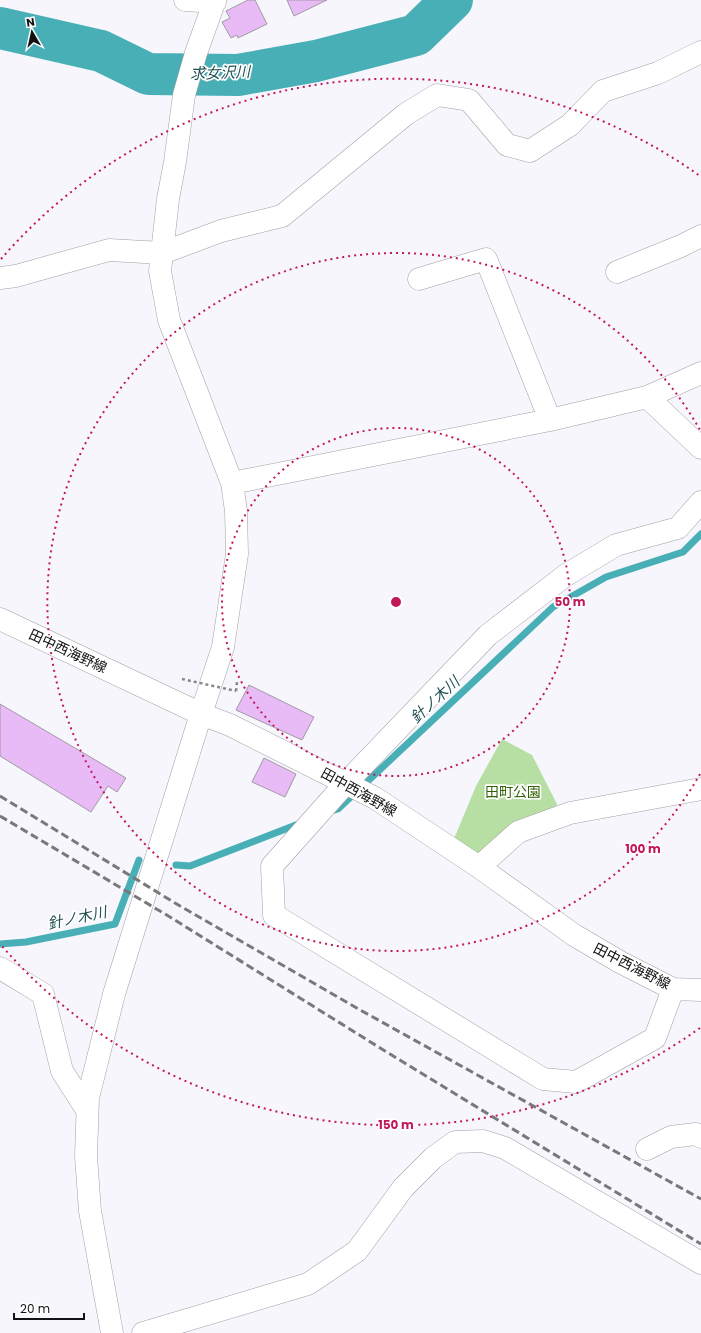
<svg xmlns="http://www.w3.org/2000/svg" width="701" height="1333" viewBox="0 0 701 1333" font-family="Poppins,'Noto Sans JP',sans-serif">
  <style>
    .green { fill: #b8dfa3 }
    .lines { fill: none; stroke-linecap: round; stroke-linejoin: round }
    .stream { stroke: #49afb7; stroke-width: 7 }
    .river { stroke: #49afb7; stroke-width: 42 }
    .building { fill: #e8bbf6; stroke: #9f9ba0 }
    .minor-casing { stroke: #a1a0a5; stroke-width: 23 }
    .path { stroke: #88878b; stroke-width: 2.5; stroke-dasharray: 3 3; stroke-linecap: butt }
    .minor { stroke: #fff; stroke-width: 22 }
    .rail { stroke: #79787c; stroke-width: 3; stroke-dasharray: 8 4; stroke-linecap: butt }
    .path-bridge { stroke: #88878b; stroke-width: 2.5; stroke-dasharray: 3 3; stroke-linecap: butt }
    .ring { fill: none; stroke: #c2185b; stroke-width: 2; stroke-dasharray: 2 4 }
    .labels { text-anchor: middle; stroke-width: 3.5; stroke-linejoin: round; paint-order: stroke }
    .street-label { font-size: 14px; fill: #121113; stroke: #fff }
    .park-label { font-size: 14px; fill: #326006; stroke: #fff }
    .water-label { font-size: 15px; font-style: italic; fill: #235053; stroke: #fff }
    .centre { fill: #c2185b; stroke: #fff; stroke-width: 2 }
    .ring-label { font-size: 12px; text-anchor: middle; font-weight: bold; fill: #c2185b; stroke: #fff; stroke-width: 3.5; stroke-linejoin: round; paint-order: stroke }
  </style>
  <rect width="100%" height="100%" fill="#f7f6fc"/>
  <!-- green -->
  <path class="green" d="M502,739l30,16 25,49 -7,14 -69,42 -28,-19 23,-55z"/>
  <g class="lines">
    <!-- stream -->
    <path class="stream" d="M331,811l7,-2 215,-202 53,-30 77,-25 18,-18
      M176,865l14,1 111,-43
      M0,944l26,-2 89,-18 24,-64"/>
    <!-- river -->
    <path class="river" d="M0,28l101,23 47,23 90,1 78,-14 100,-26 36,-35"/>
  </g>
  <!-- building -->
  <path class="building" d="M248,0h7l12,24 -29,14 -1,-3 -6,3 -9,-16 8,-4 -4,-7z
    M287,0h40l-33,16z
    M249,685l65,32 -12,23 -66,-30z
    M0,704l126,74 -9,14 -9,-6 -17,26 -91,-56z
    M264,758l32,16 -11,23 -33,-15z"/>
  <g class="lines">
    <!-- minor casing -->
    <g class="minor-casing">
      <path id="minor" d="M185,0l30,2
        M617,272l64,-26 20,-10
        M0,278l16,-2 93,-26 53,3 59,-22 61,-15 124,-102 31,-19 32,5 38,45 23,6 40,-26 33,-34 55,-18 43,-21
        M419,279l67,-20 64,161
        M647,397l54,51
        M232,483l318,-63 97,-23 54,-24
        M0,619l201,95 29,11 145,73 104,69 95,68 46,27 53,27 28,1
        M479,867l39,-35 52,-19 131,-24
        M0,968l43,26 19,77 25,39
        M673,989l-18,49 -79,44 -33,-3 -269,-164 -2,-49 73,-82 143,-149 78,-60 50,-30 62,-17 23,-26
        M647,1149l24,-12 25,-3 5,3
        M112,1333l-22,-122 -4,-55 2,-58 26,-104 87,-280 22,-67 14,-93 -1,-43 -4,-28 -63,-163 -9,-49 8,-72 7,-37 9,-67 12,-42 19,-53
        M143,1333l165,-49 49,-33 46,-63 30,-30 22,-16 28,-1 22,7 196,115"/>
    </g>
    <!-- path -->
    <path class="path" d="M236,691l1,-9"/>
    <!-- minor -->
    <use href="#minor" class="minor"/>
    <!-- rail -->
    <path class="rail" d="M0,796l175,107 187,108 339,188
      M0,816l170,101 215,134 316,193"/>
    <!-- path-bridge -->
    <path class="path-bridge" d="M182,679l54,12"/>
  </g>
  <!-- distance rings -->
  <g class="ring">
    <circle cx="396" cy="602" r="174"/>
    <path d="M700 774A349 349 0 1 1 700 430"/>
    <path d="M700 1028A523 523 0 0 1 1 945M1 259A523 523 0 0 1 700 176"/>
  </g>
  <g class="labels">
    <!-- street labels -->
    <g class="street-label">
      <text transform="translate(68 651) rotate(25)" y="5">田中西海野線</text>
      <text transform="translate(359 792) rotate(29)" y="5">田中西海野線</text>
      <text transform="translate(632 966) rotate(27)" y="5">田中西海野線</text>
    </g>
    <!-- park labels -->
    <g class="park-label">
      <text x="513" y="797">田町公園</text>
    </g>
    <!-- water labels -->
    <g class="water-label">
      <text transform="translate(220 73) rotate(-2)" y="5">求女沢川</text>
      <text transform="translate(435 700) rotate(-43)" y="5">針ノ木川</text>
      <text transform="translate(77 918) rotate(-12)" y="5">針ノ木川</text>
    </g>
  </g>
  <circle cx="396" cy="602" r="6" class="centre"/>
  <g class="ring-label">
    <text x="570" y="606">50 m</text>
    <text x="643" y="853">100 m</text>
    <text x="396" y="1129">150 m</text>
  </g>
  <!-- north arrow -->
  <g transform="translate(32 32) rotate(351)" stroke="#ffffff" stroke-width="3" paint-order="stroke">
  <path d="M0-3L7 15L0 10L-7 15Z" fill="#121113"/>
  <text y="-6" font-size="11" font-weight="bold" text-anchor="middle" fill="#121113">N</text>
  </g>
  <!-- scale -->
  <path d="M14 1313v6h70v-6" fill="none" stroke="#121113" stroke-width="2"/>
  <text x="20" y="1313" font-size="12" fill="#121113" stroke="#ffffff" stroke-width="3" paint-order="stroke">20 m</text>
</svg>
